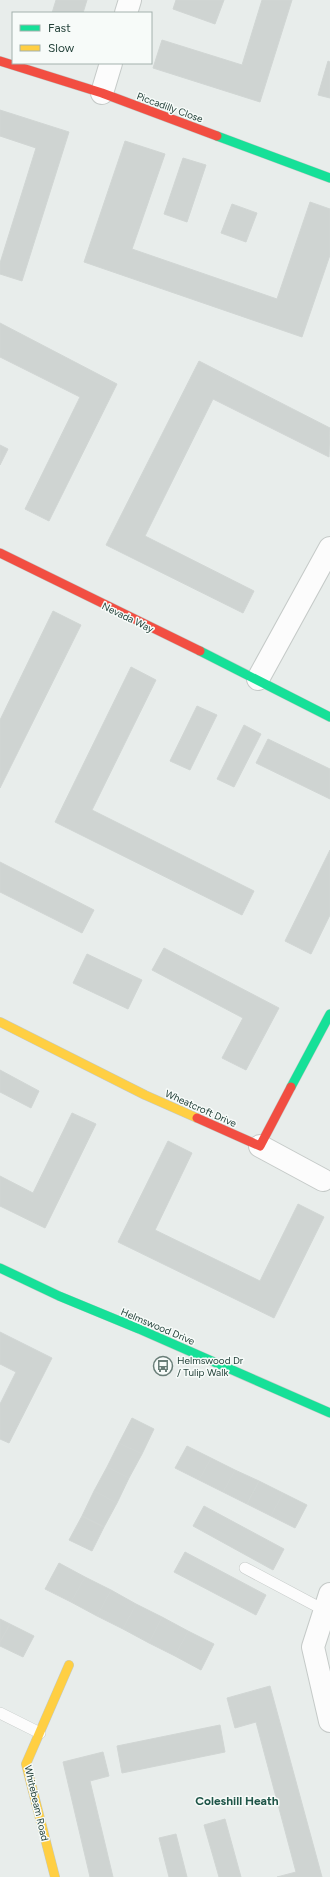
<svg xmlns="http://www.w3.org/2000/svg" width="330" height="1877" viewBox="0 0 330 1877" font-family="Figtree,sans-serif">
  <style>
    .building { fill: #cfd4d2; stroke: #d1d6d4 }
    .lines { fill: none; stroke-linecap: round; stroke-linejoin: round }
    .lane-casing { stroke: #c5cac8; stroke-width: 12 }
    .street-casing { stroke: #c5cac8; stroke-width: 24 }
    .fast-casing { stroke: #c3cbc8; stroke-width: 10 }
    .slow-casing { stroke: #c3cbc8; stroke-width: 10 }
    .jam-casing { stroke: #c3cbc8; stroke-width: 10 }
    .lane { stroke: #fcfcfc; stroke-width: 11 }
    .street { stroke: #fcfcfc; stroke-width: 22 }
    .fast { stroke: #16e098; stroke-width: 9 }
    .slow { stroke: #ffcf43; stroke-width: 9 }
    .jam { stroke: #f24e42; stroke-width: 9 }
    .labels { text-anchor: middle; stroke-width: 3; stroke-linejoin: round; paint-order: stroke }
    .street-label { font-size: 10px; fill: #24423a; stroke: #f7fbf9 }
    .poi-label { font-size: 10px; fill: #24423a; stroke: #f7fbf9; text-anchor: start }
    .quarter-label { font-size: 12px; font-weight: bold; fill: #1f5548; stroke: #f7fbf9 }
  </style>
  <rect width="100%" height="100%" fill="#e8edeb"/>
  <!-- building -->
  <path class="building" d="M56,0h31l-4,13h-31z
    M176,0h48l-9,24 -42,-15z
    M262,0h30l-32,102 -107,-34 9,-28 80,25z
    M328,61l2,1v36l-12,-3z
    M0,110l69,22 -47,149 -22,-7v-11l36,-115 -36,-12z
    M125,141l40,13 -33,95 145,50 33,-97 20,7v46l-28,82 -218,-75z
    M183,158l23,7 -19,57 -23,-8z
    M232,204l25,9 -11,29 -25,-9z
    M0,323l117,61 -68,137 -24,-12 55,-112 -80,-40z
    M199,361l131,67 -1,29 -116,-58 -68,137 109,55 -11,22 -137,-68z
    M0,445l8,4 -8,16z
    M53,611l28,14 -81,163v-68z
    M131,667l25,13 -64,130 162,81 -12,24 -187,-93z
    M197,706l20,9 -27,55 -20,-9z
    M244,725l17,9 -27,53 -17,-8z
    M268,739l62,30v30l-74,-36z
    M330,850v65l-19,39 -26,-13z
    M0,862l94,48 -12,23 -82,-41z
    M164,948l115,60 -33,62 -24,-12 21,-40 -91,-48z
    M87,954l55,26 -14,29 -55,-26z
    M0,1070l39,21 -8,17 -31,-16z
    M72,1113l24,11 -51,104 -45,-22v-30l33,17z
    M168,1141l24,12 -37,77 105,51 38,-77 26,13 -50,101 -156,-76z
    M0,1332l52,26 -43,85 -9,-4v-35l16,-32 -16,-8z
    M132,1418l22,11 -12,25 -23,-11z
    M119,1443l23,11 -13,24 -22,-11z
    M187,1446l24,12 -12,22 -24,-12z
    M211,1458l24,12 -12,22 -24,-12z
    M107,1467l22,11 -12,25 -23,-12z
    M235,1470l24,11 -12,23 -24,-12z
    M259,1481l24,12 -12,23 -24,-12z
    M94,1491l23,12 -13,24 -22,-11z
    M283,1493l24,12 -12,23 -24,-12z
    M204,1506l80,43 -11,21 -80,-44z
    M82,1516l22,11 -12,24 -23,-11z
    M185,1552l81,43 -10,20 -82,-43z
    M59,1563l26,14 -14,25 -26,-13z
    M85,1577l26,13 -14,26 -26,-14z
    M111,1590l25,14 -13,25 -26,-13z
    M136,1604l26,13 -13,26 -26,-14z
    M162,1617l26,14 -13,25 -26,-13z
    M0,1619l10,5 -10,18z
    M10,1624l24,12 -11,21 -23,-11v-4z
    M188,1631l26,13 -13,26 -26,-14z
    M270,1686l52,191h-45l19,-5 -40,-150 -21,6 -8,-30z
    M220,1725l5,27 -103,21 -5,-27z
    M103,1752l6,24 -19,5 23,96h-23l-27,-115z
    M225,1819l16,58h-22l-15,-52z
    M176,1834l11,43h-18l-10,-39z"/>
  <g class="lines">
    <!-- lane casing -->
    <g class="lane-casing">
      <path id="lane" d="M245,1568l79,42
        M0,1713l40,20"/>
    </g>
    <!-- street casing -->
    <g class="street-casing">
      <path id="street" d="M126,13l4,-13
        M102,93l9,-30
        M258,679l72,-131
        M260,1146l63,34
        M330,1594l-17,53 17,74"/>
    </g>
    <!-- fast casing -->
    <g class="fast-casing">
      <path id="fast" d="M217,136l113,42
        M200,651l130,66
        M291,1087l39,-73
        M0,1268l59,28 80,33 191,84"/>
    </g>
    <!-- slow casing -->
    <g class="slow-casing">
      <path id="slow" d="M0,1022l145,73 52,23
        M55,1877l-29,-113 43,-99"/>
    </g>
    <!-- jam casing -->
    <g class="jam-casing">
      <path id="jam" d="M0,61l102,32 115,43
        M0,553l200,98
        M197,1118l63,28 31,-59"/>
    </g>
    <!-- lane -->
    <use href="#lane" class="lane"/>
    <!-- street -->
    <use href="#street" class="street"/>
    <!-- fast -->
    <use href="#fast" class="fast"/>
    <!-- slow -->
    <use href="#slow" class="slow"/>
    <!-- jam -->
    <use href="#jam" class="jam"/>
  </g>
  <!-- icons -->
  <defs>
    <g id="bus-ring" transform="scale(1)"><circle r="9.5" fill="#f7fbf9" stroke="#697e78" stroke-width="1.5"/><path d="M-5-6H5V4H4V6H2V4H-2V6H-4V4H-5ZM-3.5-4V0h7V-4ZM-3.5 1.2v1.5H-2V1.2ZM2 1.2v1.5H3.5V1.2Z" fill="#697e78"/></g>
  </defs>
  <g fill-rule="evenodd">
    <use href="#bus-ring" x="163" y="1366"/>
  </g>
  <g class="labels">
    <!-- street labels -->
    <g class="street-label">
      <text transform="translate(170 107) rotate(20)" y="4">Piccadilly Close</text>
      <text transform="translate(128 617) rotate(26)" y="4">Nevada Way</text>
      <text transform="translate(201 1108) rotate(24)" y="4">Wheatcroft Drive</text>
      <text transform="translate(158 1326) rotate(23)" y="4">Helmswood Drive</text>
      <text transform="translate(37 1803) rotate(77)" y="4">Whitebeam Road</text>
    </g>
    <!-- poi labels -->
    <g class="poi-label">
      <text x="177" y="1364">Helmswood Dr<tspan x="177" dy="12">/ Tulip Walk</tspan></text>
    </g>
    <!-- quarter labels -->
    <g class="quarter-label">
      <text x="237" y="1805">Coleshill Heath</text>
    </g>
  </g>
  <!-- legend -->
  <rect x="12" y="12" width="140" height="52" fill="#f7fbf9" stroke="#a3b1ad"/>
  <rect x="20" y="25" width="20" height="6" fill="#16e098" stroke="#a3b1ad"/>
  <text x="48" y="32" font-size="12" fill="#24423a">Fast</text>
  <rect x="20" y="45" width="20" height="6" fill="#ffcf43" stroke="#a3b1ad"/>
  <text x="48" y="52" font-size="12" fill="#24423a">Slow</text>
</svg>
